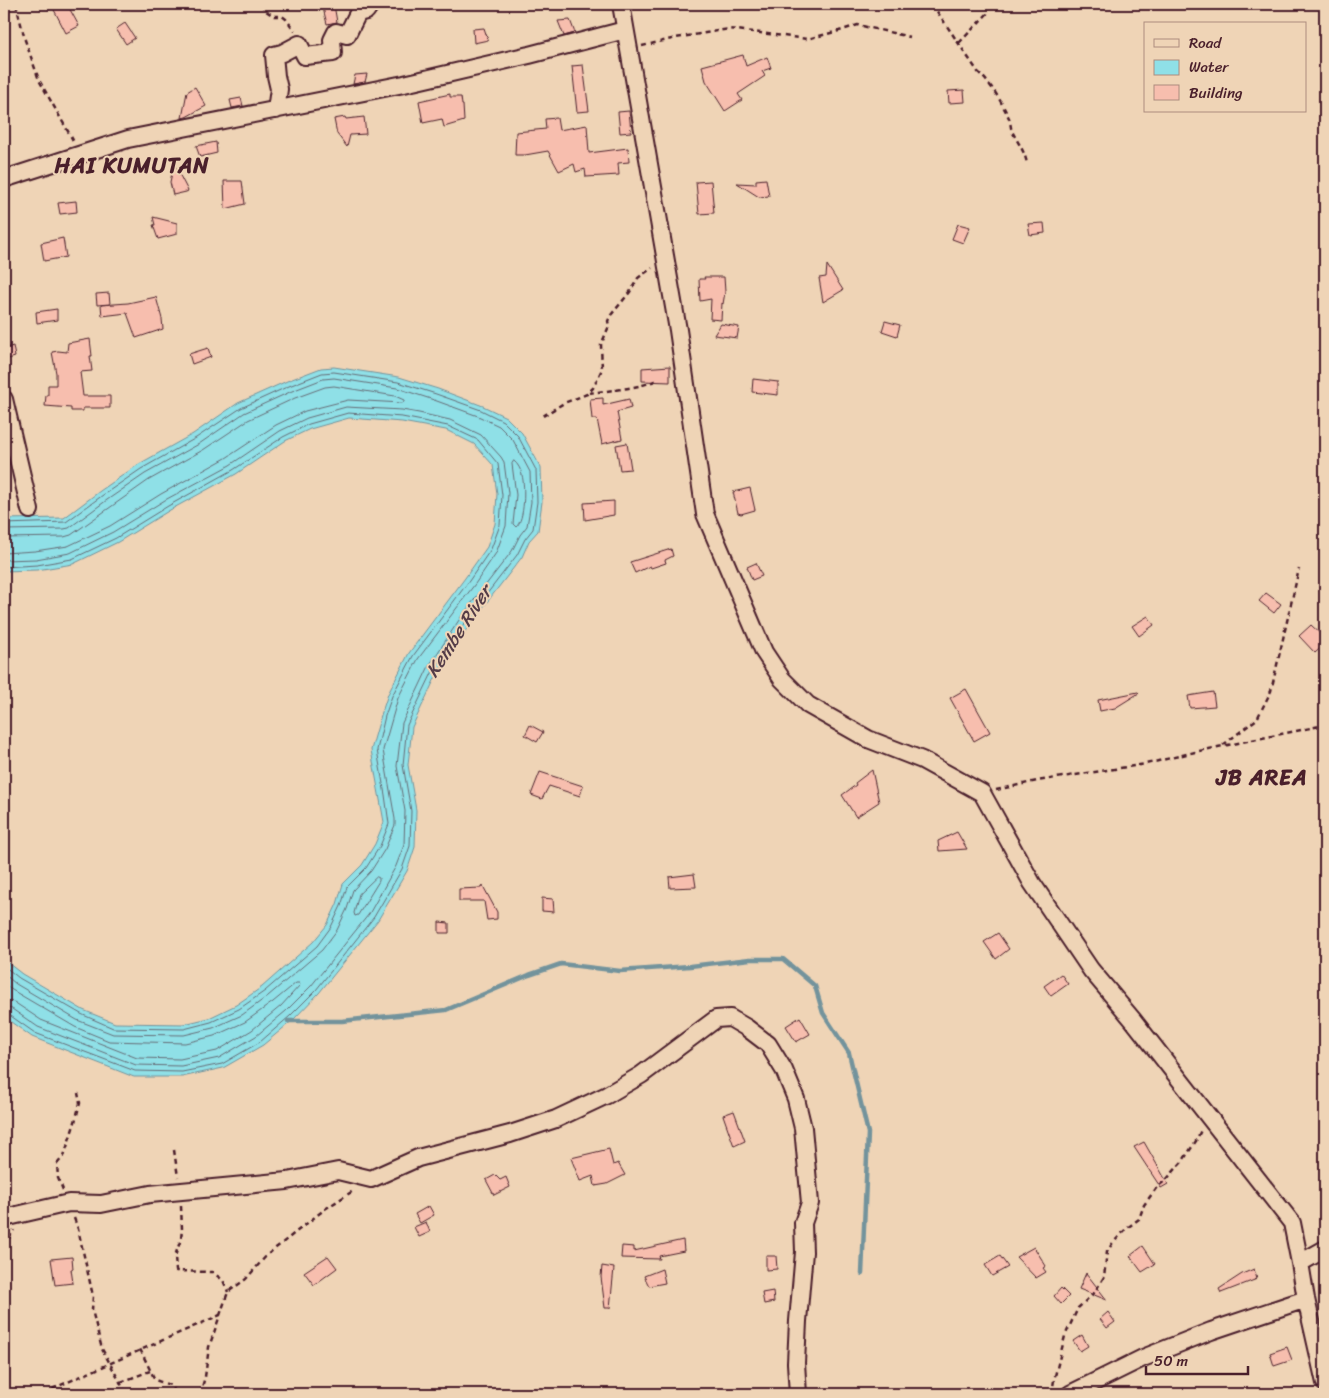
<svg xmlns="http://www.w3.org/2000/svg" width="1329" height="1398" viewBox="0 0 1329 1398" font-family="Sriracha,sans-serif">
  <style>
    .water { fill: #8fe0e7; stroke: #73939c }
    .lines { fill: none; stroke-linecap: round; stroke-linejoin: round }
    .shore { stroke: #666c76; stroke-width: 1 }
    .stream { stroke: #73939c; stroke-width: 4.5 }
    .building { fill: #f7beae; stroke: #4a1f2b }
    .minor-casing { stroke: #4a1f2b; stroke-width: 20 }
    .path { stroke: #4a1f2b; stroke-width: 2.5; stroke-dasharray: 5 4; stroke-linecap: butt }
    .minor { stroke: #efd4b6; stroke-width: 16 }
    .labels { text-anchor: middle; stroke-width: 4; stroke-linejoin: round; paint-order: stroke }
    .water-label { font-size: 19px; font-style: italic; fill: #543c47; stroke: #efd4b6 }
    .district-label { font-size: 22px; font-weight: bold; letter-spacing: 1px; fill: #4a1f2b; stroke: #efd4b6 }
  </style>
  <rect width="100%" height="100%" fill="#efd4b6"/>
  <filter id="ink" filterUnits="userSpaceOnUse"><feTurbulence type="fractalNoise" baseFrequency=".02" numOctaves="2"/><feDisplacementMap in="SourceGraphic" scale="10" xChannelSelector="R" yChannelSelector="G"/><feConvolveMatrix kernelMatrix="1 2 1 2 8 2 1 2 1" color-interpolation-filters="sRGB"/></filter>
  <g filter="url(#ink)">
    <!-- water -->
    <path class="water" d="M334,367l65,10 39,12 45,17 23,11 16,16 19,35 1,34 -4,29 -9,10 -7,16 -52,67 -32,48 -26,55 -4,38 8,45 -1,37 -8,24 -29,49 -59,73 -26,27 -30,25 -40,23 -41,9h-48l-102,-40 -28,-20v-57l18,14 61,36 32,13 69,1 25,-6 27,-13 26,-18 51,-45 14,-17 10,-21 6,-20 19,-19 13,-21 9,-22 -13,-72 10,-35 7,-21 21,-41 56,-75 22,-31 8,-23 2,-30 -4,-29 -19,-21 -28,-14 -44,-8 -53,-4 -39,11 -25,12 -49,33 -66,36 -52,32 -45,22 -36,6 -33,1v-52l60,-1 36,-27 39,-27 54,-30 45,-31 49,-22 34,-13z"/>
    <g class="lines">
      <!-- shore -->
      <path class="shore" d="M514,461c4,3 7,9 8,14 3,11 3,45 -6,52l-3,-3 3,-29 -4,-31z
        M4,524l62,-2 37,-27 38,-26 55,-31 45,-30 48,-22 33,-13 12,-1 64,10 38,12 45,16 22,11 15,15 18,34 1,32 -4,27 -8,10 -8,16 -51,66 -32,48 -27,56 -4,40 8,46 -1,35 -8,23 -28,48 -58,73 -26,26 -30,26 -38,22 -40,8 -47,-1 -100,-38 -27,-19 -4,-1
        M4,530l60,-1 5,-1 38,-28 38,-26 54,-30 45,-31 48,-22 31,-12 11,-1 63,10 37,12 44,16 21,10 14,14 17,32 1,30 -4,24 -7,9 -8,16 -51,66 -32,49 -27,57 -5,43 8,45 -1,34 -8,21 -27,48 -58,72 -25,25 -30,25 -37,22 -38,8 -45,-1 -98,-38 -26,-18 -8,-2
        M4,538l60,-1 7,-2 78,-55 54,-30 45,-30 47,-22 30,-11 9,-1 61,10 9,4v2l-2,1 -54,-3 -43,11 -29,14 -50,33 -65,36 -51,32 -42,20 -33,5 -31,2
        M4,560l32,-1 34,-6 43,-21 52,-32 65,-35 50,-34 27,-13 39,-11 56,3 17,3 31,7 31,15 20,22 3,5 4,31 -2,33 -10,27 -21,31 -57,75 -20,39 -15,52 12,69v6l-10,24 -14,22 -18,19 -6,19 -10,21 -15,20 -54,46 -26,19 -29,13 -29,7 -71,-1 -36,-14 -61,-36 -12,-10
        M4,567l33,-2 35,-6 44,-21 52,-32 65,-36 50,-33 26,-13 39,-11 54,4 46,9 30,14 20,24 4,31 -2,30 -9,24 -22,32 -56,75 -21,40 -7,20 -8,34 8,45 4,29 -9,22 -14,22 -19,19 -6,19 -10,21 -14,19 -52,45 -26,18 -28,13 -27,7 -71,-1 -32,-14 -62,-36 -15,-12
        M377,877l2,1v3l-21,34 -3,1 -1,-3 5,-19z
        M4,984l8,6 63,37 34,14 76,2 29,-7 31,-14 28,-20 23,-19h3l1,2 -19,21 -29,24 -35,21 -37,8 -43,-1 -96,-38 -27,-18 -10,-2"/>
      <!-- stream -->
      <path class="stream" d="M288,1021h54l104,-11 83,-35 32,-11 59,7 70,-5 60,-7h33l32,27 8,27 26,40 19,80 -6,141"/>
    </g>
    <!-- building -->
    <path class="building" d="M51,4h16l12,22 -13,7z
      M334,5l3,17 -10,2 -4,-16z
      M570,20l5,13 -11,3 -6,-15z
      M125,23l10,15 -9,6 -10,-15z
      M484,28l4,12 -14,3 -1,-14z
      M743,55l3,11 21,-9 4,11 -9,3 3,5 -27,18 4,6 -17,11 -19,-30 -4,-15z
      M583,65l6,46 -12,1 -5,-46z
      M367,74l-2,8 -12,2 2,-9z
      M195,87l11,19 -20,11 -4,1 5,-26z
      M964,90l1,12 -16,1 -1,-12z
      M450,94v3h11l1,8h1l1,16 -20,6 -2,-8 -19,4 -4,-22z
      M241,98l2,8 -11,2 -2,-8z
      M629,111l2,21 -11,1 -2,-21z
      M345,117l1,2 18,-2 2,17 -16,1 -3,12 -10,-13 -3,-15z
      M557,118l2,12 28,-5 2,28 39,-5 1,14 -11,1 1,12 -33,2 -1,-8 -9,3 -2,-8 -15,7 -11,-20 -23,4h-10l1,-23 30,-3 -1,-10z
      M216,142l1,11 -17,4 -4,-11z
      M174,164l14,27 -2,1 -13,3 -3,-13z
      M766,179l3,17 -10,1 -22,-14 19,1v-4z
      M224,181h18l3,23 -20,5z
      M711,181l3,32 -15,1 -3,-32z
      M76,201l1,11 -17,2 -2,-11z
      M153,217l24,6v11l-19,5 -5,-14h2z
      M1044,223l1,10 -15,2 -2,-11z
      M958,224l12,3 -7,16 -11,-4z
      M63,238l3,19 -22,4 -3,-18z
      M827,265l16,25 -20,12 -4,-24 7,-1z
      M704,277h20l1,15 -2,12 -1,-1 -1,17 -11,-1 1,-20 -11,2 -1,-22h6z
      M109,293l1,11 -13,1 -1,-11z
      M156,297l6,22 1,10 -27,9 -9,-25 -25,3 -1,-11 27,-2z
      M57,309v11l-20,3 -1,-11z
      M885,321l15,4 -3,11 -15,-5z
      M721,324l18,3 -2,11 -23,-3z
      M90,339l2,17h-2l2,15 -12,1 3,24h27v12h-27v3h-12v-3l-26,-2 1,-11h2v-10h8v-12l-4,-21 6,-1 9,1 1,-9z
      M13,346l2,11 -10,3 -1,-11z
      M208,348l3,9 -19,7 -3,-10z
      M670,366v16l-28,-1v-13z
      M753,379l25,3v13l-26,-3z
      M603,398v7l26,-6 2,9 -14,4 5,27 -20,5 -5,-25h-5l-2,-20z
      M627,443l4,26 -11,1 -4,-25z
      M750,488l5,22 -14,4 -3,-1 -5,-21z
      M614,501v14l-29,5 -1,-17z
      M671,549l2,7 -8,4 1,3 -15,5 -1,-2 -15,7 -5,-11z
      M756,563l6,13 -10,4 -5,-13z
      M1266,593l15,11 -7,9 -15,-12z
      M1148,616l6,9 -15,11 -7,-10z
      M1311,625l14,13v6l-10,9 -16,-17z
      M966,689l24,43 -16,9 -24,-43z
      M1138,692l1,1 -24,15 -15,3 -2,-11z
      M1213,692l2,14 -25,2 -2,-12z
      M530,725l13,7 -6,10 -12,-7z
      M872,770l7,32 -23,15 -14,-22 14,-10 -1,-2z
      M540,772l43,14 -3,10 -31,-10 -7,13 -11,-4z
      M957,832l10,17 -28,2 -1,-10z
      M694,874l2,13 -26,1 -1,-11z
      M483,886l14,26v7l-10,1 -3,-19h-25v-12l22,-1v-1z
      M542,898l11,1 1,13 -12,-1z
      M439,922l10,1v10h-10z
      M998,933l11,16 -13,10 -12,-17z
      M1061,974l7,10 -17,12 -7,-10z
      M800,1017l10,17 -14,8 -10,-16z
      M734,1111l11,30 -11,5 -11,-31z
      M1144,1142l24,42 -7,4 -27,-41z
      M609,1149l4,16 5,-2 7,12 -18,9 -12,2 -2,-10 -13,5 -9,-23z
      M495,1175l5,5 6,-3 4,10 -16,8 -8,-15z
      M429,1206l5,9 -14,8 -5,-9z
      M426,1222l4,10 -11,5 -5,-10z
      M683,1240l1,11 -25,5 1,3 -39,-1 1,-12 12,1v4z
      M1143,1246l12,18 -13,8 -12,-16z
      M1034,1247l12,19 -3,2 3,4 -10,6 -20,-21z
      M328,1256l9,12 -23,17 -10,-13z
      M766,1256h10l1,13 -11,1z
      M1000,1256l8,11 -16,9 -7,-11z
      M72,1257l1,12h-2l2,14 -18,2 -4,-26z
      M602,1266l12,2 -4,40h-5l-4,-31z
      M662,1269l3,14 -16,3 -5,-10z
      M1254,1269l3,10 -36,14 -2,-4 23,-15z
      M1086,1273l21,27 -28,-11z
      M1061,1288l8,8 -8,8 -7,-8z
      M773,1291l1,11 -10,2 -2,-11z
      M1108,1312l7,10 -8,6 -7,-9z
      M1082,1335l6,11 -8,5 -7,-10z
      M1287,1347l5,13 -18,6 -4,-13z"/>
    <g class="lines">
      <!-- minor casing -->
      <g class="minor-casing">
        <path id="minor" d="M621,4l57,326 27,184 59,138 18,27 26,26 60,34 54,21 60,33 50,90 59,87 42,50 159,203 8,40 6,36 19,84
          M276,110l3,-21 -3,-13 -2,-21 8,-2 17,-9 6,12 28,-3 -1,-13 4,-8 11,3 11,-22 8,-2 5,-7
          M4,179l124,-40 276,-55 125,-29 96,-25
          M4,399l26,111
          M4,1218l65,-15 32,1 49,-10 137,-13 51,-10 33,8 47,-21 92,-24 46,-15 51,-24 34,-20 75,-56 14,-1 17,10 21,16 16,26 12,29 7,29 7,75 -7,20 1,29 -6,69 -2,42 2,31
          M1300,1263l25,-14
          M1070,1394l73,-36 68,-27 95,-32"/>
      </g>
      <!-- path -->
      <path class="path" d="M16,4l9,36 14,40 35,62
        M261,4l5,7 8,5h8l4,3 9,12
        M932,4l46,68c14,13 23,29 31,46 2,5 1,10 4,15 5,10 13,20 14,32
        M959,43l28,-29 3,-10
        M642,46l34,-8 53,-9 78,10 32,-8 19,-6 52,12
        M589,393c22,-3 49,-4 70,-14
        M543,416l21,-13 23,-9 6,-6 9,-19 -1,-24 8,-19 -1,-5 3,-6 19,-23 8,-14 14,-10
        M1223,745l34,-26 14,-28 28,-122
        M996,790l41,-9 109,-17 53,-13 126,-26
        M174,1150l4,27
        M63,1190l-5,-12 -1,-14 7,-8 11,-34 5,-19 -2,-10
        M181,1206l1,23 -1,10 -6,17 1,15 36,1 11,8 5,12
        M74,1218l4,11 15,67 -1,14 10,39 18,33 6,12
        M4,1246l10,-16
        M140,1349l15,31 15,5 6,9
        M121,1382l29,-11
        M45,1394l7,-5 168,-74
        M200,1394l5,-17 4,-30 19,-55 18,-13 21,-24 58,-46 28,-18
        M1052,1394l2,-14 11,-44 13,-28 16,-15 10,-16 3,-25 5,-8 14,-15 13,-10 5,-14 13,-18 9,-7 16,-18 14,-21 5,-11"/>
      <!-- minor -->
      <use href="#minor" class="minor"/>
    </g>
  </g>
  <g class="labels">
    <!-- water labels -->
    <g class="water-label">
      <text transform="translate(458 631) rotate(-57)" y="7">Kembe River</text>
    </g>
    <!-- district labels -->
    <g class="district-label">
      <text x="132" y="173">HAI KUMUTAN</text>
      <text x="1262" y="785">JB AREA</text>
    </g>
  </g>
  <!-- margin -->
  <rect width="1329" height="1398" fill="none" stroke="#efd4b6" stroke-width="20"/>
  <rect x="10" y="10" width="1309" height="1378" fill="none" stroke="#4a1f2b" stroke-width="2" filter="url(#ink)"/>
  <!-- legend -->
  <rect x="1144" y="22" width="162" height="90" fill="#efd4b6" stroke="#ad8c7e"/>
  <rect x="1154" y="39" width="25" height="8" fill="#efd4b6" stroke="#ad8c7e"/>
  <text x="1189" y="48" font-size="15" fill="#4a1f2b">Road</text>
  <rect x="1154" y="60" width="25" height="15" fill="#8fe0e7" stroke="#ad8c7e"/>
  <text x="1189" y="72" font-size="15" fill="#4a1f2b">Water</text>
  <rect x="1154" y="85" width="25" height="15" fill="#f7beae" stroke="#ad8c7e"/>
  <text x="1189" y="98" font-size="15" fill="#4a1f2b">Building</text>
  <!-- scale -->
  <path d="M1146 1366v8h102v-8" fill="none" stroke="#4a1f2b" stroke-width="2.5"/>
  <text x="1154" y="1366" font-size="15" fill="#4a1f2b" stroke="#efd4b6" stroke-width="4" paint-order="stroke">50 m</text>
</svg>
